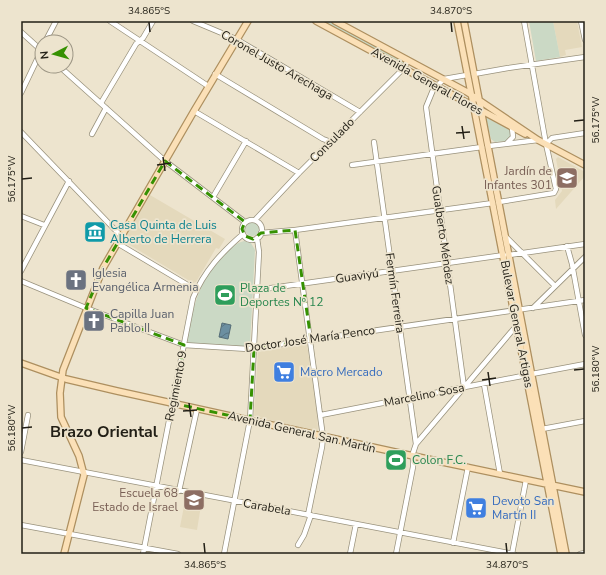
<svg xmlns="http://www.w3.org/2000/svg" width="606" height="575" viewBox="0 0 606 575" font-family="'Nunito Sans',sans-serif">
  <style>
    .built { fill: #e4d9bc }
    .green { fill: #cbd9c5 }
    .water { fill: url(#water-waves); stroke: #556d77 }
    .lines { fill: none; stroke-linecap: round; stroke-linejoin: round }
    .minor-casing { stroke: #99927d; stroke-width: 6 }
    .major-casing { stroke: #ad8f5f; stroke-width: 8 }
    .minor { stroke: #fff; stroke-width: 4.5 }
    .major { stroke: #fbe0b7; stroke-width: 5.5 }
    .marked { fill: none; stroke: #369102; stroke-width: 3; stroke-dasharray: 8 5; stroke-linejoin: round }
    .ticks { fill: none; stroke: #221f16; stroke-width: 1.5 }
    .labels { text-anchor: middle; stroke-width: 3.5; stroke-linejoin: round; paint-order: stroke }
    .street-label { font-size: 12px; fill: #221f16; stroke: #ede4ce }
    .education-label { font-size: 12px; fill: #785e54; stroke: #ede4ce; text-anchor: end }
    .culture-label { font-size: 12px; fill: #0d838f; stroke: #ede4ce; text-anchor: start }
    .worship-label { font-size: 12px; fill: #5b616d; stroke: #ede4ce; text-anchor: start }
    .leisure-label { font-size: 12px; fill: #27864d; stroke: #ede4ce; text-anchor: start }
    .shop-label { font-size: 12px; fill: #366cbe; stroke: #ede4ce; text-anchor: start }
    .district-label { font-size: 16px; font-weight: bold; fill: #221f16; stroke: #ede4ce }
    .neatline { fill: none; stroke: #221f16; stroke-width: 1.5 }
    .ticks-label { font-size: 10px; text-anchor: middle; fill: #221f16 }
  </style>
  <defs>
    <pattern id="water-waves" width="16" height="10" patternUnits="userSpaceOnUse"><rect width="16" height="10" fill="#6b8fa1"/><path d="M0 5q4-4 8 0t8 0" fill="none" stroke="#587482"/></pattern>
  </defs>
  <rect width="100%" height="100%" fill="#ede4ce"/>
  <!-- built -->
  <path class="built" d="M553,21h24l5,26 -17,3 1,5 -6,2z
    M558,157l27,15v4l-29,33 -1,-9 7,-9 -6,-32z
    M150,195l75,44 -6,10 -3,-1 -20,34 -3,1 -70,-42z
    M307,344l10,69 1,19 -64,-16 4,-64z
    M186,496l16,3 -5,31 -17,-3z"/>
  <!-- green -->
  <path class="green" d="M323,21h7l73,39v3h-2z
    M529,21h24l7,36 -24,4z
    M487,118l23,12 2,5 -5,6 -12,1 -4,-3 -5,-20z
    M245 229a7 7 0 1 1 14 0a7 7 0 1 1-14 0Z
    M244,241l7,2 4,7 -5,95 -2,2 -60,-4 -1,-3c6,-33 12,-61 37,-85 6,-6 11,-12 20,-14z"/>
  <!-- water -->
  <path class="water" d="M222,323l9,2 -3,14 -9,-2z"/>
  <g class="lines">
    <!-- minor casing -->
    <g class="minor-casing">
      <path id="minor" d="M110,21l98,65
        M193,21l43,18 124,73
        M581,21l4,19
        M21,32l21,19
        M45,42l11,-21
        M59,66l106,95 80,61
        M215,74l108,65 8,3
        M474,74l34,-6 77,-11
        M21,93l21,-44
        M101,103l35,-59 7,-6 10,-17
        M194,111l105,62
        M21,132l100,104
        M92,134l14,-26
        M374,142l42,302
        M507,143l6,-6 -1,-9
        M546,144l6,-6 33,-5
        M489,146l49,-6
        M352,165l130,-18
        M213,197l33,-56
        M499,202l55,-9 2,-4 -10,-45 -22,-123
        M21,216l23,9
        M255,220l44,-47 105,-105 4,-8
        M242 230a10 10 0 1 1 20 0a10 10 0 1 1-20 0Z
        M295,230l28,207 -1,10 -14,68
        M261,233l34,-3 198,-27
        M505,236l50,50
        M117,243l79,47
        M567,246l5,18 13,71
        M509,255l76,-11
        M21,271l48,-90
        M21,281l65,27 98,37 64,4 337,-49
        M257,290l247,-35
        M533,308l52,-51
        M532,374l53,-10
        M484,384l16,90
        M464,387l-38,-280 7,-17 11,-11 23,-4
        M321,415l206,-40
        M542,429l43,-8
        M21,452l7,-37
        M21,460l493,94
        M179,491l18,-82
        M21,525l157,29
        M453,543l15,-76
        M298,545l6,-10 7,-20
        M143,554l50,-256c11,-27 29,-46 50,-64
        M224,554l26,-134 9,-168 -2,-14
        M350,554l6,-30
        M396,554l17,-87v-14l3,-9 101,-119
        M512,554l14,-74
        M580,554l5,-1"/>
    </g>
    <!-- major casing -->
    <g class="major-casing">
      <path id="major" d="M316,21l209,113
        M335,21l132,71 71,48 47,25
        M457,21l104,533
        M464,21l102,533
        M21,363l45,16 51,12 287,63 181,38
        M64,554l20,-79 -5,-19 -18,-39 -1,-24 3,-23 40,-102 91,-157 54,-90"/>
    </g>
    <!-- minor -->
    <use href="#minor" class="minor"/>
    <!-- major -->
    <use href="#major" class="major"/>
  </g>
  <!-- marked area -->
  <path class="marked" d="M165,161l80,61 -3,7 3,7 8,3 8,-6 34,-3 16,110 -57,9 -4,71 -78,-17 12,-58 -98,-37 17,-40z"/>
  <!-- ticks -->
  <path class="ticks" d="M149,22l1,10M451,22l1,10M574,121l10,-1M462,126l2,13M456,133l14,-1M163,157l2,14M157,165l14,-2M22,179l10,-1M574,370l10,-1M488,372l2,14M482,380l14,-2M189,403l2,14M183,411l14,-1M22,428l10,-1M204,543l1,10M506,543l1,10"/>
  <!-- icons -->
  <defs>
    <g id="school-square" transform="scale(1.15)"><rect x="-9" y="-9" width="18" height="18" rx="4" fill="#8d6e63" stroke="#ede4ce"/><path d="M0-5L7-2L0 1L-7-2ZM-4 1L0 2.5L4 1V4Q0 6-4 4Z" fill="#fff"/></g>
    <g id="museum-square" transform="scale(1.15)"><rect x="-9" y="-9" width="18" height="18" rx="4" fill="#0f9aa8" stroke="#ede4ce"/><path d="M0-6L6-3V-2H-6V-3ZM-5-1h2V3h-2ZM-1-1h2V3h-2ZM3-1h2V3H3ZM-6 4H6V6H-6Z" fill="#fff"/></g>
    <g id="church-square" transform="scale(1.15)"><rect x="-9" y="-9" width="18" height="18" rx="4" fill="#6b7280" stroke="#ede4ce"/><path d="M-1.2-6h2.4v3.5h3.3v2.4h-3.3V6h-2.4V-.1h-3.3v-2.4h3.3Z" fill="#fff"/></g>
    <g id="stadium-square" transform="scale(1.15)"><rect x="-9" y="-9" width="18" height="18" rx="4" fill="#2e9e5b" stroke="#ede4ce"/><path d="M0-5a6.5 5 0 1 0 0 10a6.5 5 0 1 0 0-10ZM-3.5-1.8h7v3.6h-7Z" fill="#fff"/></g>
    <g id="supermarket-square" transform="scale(1.15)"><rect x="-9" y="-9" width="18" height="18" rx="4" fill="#3f7fe0" stroke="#ede4ce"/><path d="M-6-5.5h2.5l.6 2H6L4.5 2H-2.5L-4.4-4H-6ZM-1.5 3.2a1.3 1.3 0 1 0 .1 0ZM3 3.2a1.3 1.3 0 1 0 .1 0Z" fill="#fff"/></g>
  </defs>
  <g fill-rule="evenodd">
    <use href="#school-square" x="567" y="178"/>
    <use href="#museum-square" x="95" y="232"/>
    <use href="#church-square" x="76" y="280"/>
    <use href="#stadium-square" x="225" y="295"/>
    <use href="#church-square" x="94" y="321"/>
    <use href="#supermarket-square" x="284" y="372"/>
    <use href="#stadium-square" x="396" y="460"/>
    <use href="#school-square" x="194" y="500"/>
    <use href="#supermarket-square" x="476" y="508"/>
  </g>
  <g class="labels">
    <!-- street labels -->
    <g class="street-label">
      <text transform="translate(277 65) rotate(30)" y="4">Coronel Justo Arechaga</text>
      <text transform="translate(427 81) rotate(29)" y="4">Avenida General Flores</text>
      <text transform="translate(332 140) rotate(-45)" y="4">Consulado</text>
      <text transform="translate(443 235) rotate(82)" y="4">Gualberto Méndez</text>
      <text transform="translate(357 276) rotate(-8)" y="4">Guaviyú</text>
      <text transform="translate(395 293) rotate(82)" y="4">Fermín Ferreira</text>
      <text transform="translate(517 324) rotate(79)" y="4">Bulevar General Artigas</text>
      <text transform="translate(310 339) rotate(-8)" y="4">Doctor José María Penco</text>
      <text transform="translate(176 386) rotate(-79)" y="4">Regimiento 9</text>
      <text transform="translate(424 395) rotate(-11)" y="4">Marcelino Sosa</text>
      <text transform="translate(302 432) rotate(13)" y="4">Avenida General San Martín</text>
      <text transform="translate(267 507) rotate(10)" y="4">Carabela</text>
    </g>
    <!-- education labels -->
    <g class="education-label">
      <text x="552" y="175">Jardín de<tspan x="552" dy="14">Infantes 301</tspan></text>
      <text x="178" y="497">Escuela 68<tspan x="178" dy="14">Estado de Israel</tspan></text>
    </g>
    <!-- culture labels -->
    <g class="culture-label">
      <text x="110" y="229">Casa Quinta de Luis<tspan x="110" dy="14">Alberto de Herrera</tspan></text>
    </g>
    <!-- worship labels -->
    <g class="worship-label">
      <text x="92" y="277">Iglesia<tspan x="92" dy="14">Evangélica Armenia</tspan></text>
      <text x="110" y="318">Capilla Juan<tspan x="110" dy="14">Pablo II</tspan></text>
    </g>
    <!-- leisure labels -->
    <g class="leisure-label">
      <text x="240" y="292">Plaza de<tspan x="240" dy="14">Deportes Nº 12</tspan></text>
      <text x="412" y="464">Colon F.C.</text>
    </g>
    <!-- shop labels -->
    <g class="shop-label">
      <text x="300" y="376">Macro Mercado</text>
      <text x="492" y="505">Devoto San<tspan x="492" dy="14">Martín II</tspan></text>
    </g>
    <!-- district labels -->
    <g class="district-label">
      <text x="104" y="437">Brazo Oriental</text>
    </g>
  </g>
  <!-- border -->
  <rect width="606" height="575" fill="none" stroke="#ede4ce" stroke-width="44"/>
  <!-- north arrow -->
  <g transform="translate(54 54) rotate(264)"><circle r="19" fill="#ede4ce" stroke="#9c9584"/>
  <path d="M0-3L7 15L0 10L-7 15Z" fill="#369102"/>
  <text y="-6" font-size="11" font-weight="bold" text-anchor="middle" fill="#221f16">N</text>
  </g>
  <rect x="22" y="22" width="562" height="531" class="neatline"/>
  <g class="ticks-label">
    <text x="149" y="14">34.865°S</text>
    <text x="451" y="14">34.870°S</text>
    <text transform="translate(595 120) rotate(-90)" y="4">56.175°W</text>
    <text transform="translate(11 179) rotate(-90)" y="4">56.175°W</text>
    <text transform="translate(595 369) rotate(-90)" y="4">56.180°W</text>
    <text transform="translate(11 428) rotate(-90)" y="4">56.180°W</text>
    <text x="205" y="568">34.865°S</text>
    <text x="507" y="568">34.870°S</text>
  </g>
</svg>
